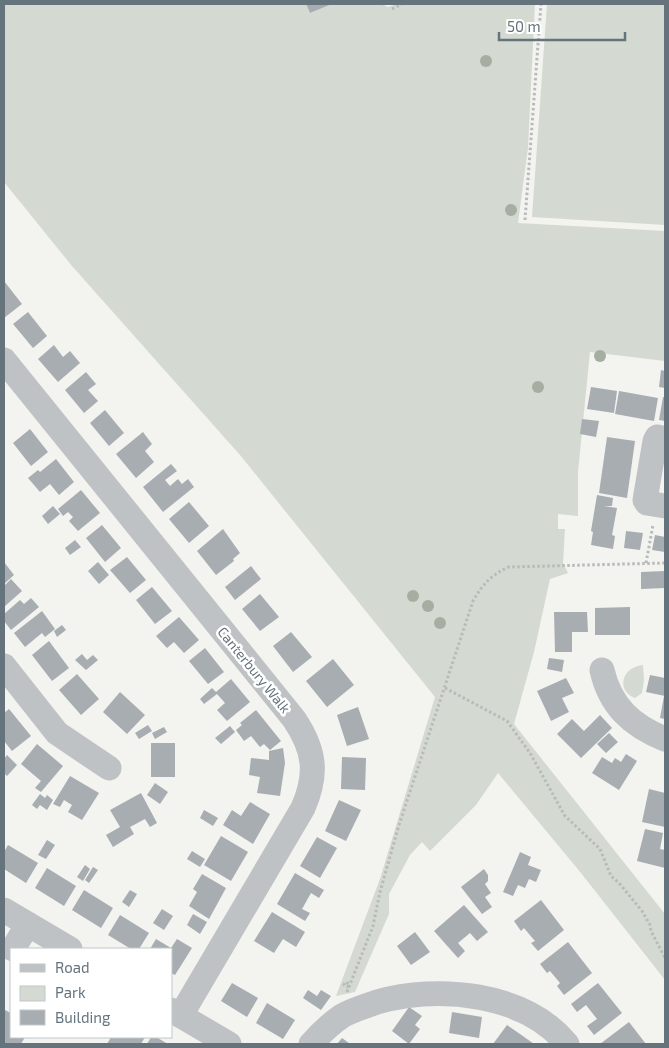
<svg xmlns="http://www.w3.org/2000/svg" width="669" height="1048" viewBox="0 0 669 1048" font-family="'Exo 2',sans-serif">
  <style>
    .green { fill: #d4dad1 }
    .building { fill: #a7adb1 }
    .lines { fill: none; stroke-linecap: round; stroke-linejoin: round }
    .path { stroke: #b8babc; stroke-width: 3; stroke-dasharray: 2.5 2.5; stroke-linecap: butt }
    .minor { stroke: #bfc2c4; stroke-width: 25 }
    .tree { fill: #a6aea2 }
    .labels { text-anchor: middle; stroke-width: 5; stroke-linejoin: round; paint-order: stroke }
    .street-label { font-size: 14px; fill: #65737d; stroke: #fff }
  </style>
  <rect width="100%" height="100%" fill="#f3f3f0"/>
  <!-- green -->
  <path class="green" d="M4,4h302l4,9 22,-9h50l6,3 9,-3h138l-7,144 -10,75 147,8v130l-75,-9 -12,120v44l-20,-2v15h7l-2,34 5,10 -18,6 -16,73 -20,72 151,190v66l-84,-107 -83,-100 -22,32 -46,46 -8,-9 -12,13 -21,39v20l-34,78 -19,4 44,-117 55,-182 -195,-242 -168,-189 -68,-84z
    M547,4h118v221l-133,-8z
    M643,665l1,15 -2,13 -7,5c-19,-7 -14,-31 8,-33z"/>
  <!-- building -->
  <path class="building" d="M306,4h26l-22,9z
    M4,281l18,23 -18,14z
    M28,312l19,24 -14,12 -20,-24z
    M54,345l9,12 7,-6 10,12 -22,19 -20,-23z
    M661,370l4,1v17l-6,-1z
    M86,372l10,12 -8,6 10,11 -14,12 -19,-23z
    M591,387l26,4 -3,22 -27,-4z
    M619,391l39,7 -4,23 -39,-7z
    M663,397h2v24l-6,-1z
    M105,410l19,23 -15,13 -19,-23z
    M582,419l17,2 -3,16 -16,-3z
    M30,429l18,23 -17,14 -18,-23z
    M143,432l9,12 -7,7 9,11 -18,16 -20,-24z
    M607,437l28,4 -8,57 -28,-5z
    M56,459l18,23 -15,13 -9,-11 -10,8 -12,-14 10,-8 2,2z
    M171,464l6,7 -12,9 5,6 8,-7 4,5 6,-5 6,8 -31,25 -20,-25z
    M81,490l19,23 -22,18 -9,-10 4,-4 -5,-5 -5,4 -5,-7z
    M597,495l16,3 -1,8h-8l13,2 -5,27 3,1 -2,13 -22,-4 2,-13 -2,-1z
    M189,502l20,24 -20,17 -20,-24z
    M53,506l7,8 -12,10 -6,-8z
    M102,525l19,23 -16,14 -19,-24z
    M223,529l17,24 -7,6 1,2 -18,14 -19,-24z
    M626,531l17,2 -3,17 -16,-2z
    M655,535l10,2v15l-13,-2z
    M75,540l6,7 -11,8 -5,-7z
    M127,557l19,23 -16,13 -20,-23z
    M4,562l10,13 -10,9z
    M98,562l11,13 -10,9 -11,-13z
    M251,566l10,13 -26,21 -10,-13z
    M665,571v17l-24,1v-17z
    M11,579l11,12 -18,16v-21z
    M152,587l20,24 -17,13 -19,-24z
    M260,594l19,23 -19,14 -18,-22z
    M31,598l8,9 -28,23 -7,-9v-7l16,-14 4,4z
    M630,607v28h-35v-27z
    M42,611l13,18 -10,8 -3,-4 -17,14 -11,-14z
    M554,612h33l1,20h-16v20h-17z
    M179,617l20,23 -15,13 -10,-11 -7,6 -11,-12z
    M62,625l4,5 -9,7 -3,-6z
    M291,632l21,25 -19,15 -20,-26z
    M49,641l20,27 -17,13 -20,-26z
    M205,648l19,24 -16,12 -19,-23z
    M82,654l5,6 6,-5 5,5 -12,10 -11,-10z
    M549,658l15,2 -2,12 -15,-3z
    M333,659l21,26 -27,22 -21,-26z
    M77,674l22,25 -18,16 -22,-25z
    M650,675l15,3v18l-19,-4z
    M566,678l8,15 -12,5 7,14 -18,9 -14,-30z
    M231,679l19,23 -23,19 -10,-11 8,-7 -8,-9 -13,10 -4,-5 12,-11 4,4z
    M120,692l25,23 -18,19 -24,-22z
    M664,696l1,1v22l-5,-1z
    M358,707l11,32 -22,7 -10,-31z
    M9,709l22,27 -19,15 -8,-10v-28z
    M256,710l25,31 -11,9 -6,-6 -4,3 -9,-11 -7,5 -8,-11 6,-5 -2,-2z
    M600,715l12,13 -31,30 -24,-24 15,-15 12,12z
    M148,725l4,6 -13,8 -4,-6z
    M230,726l5,6 -14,12 -6,-6z
    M164,727l3,5 -12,7 -3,-6z
    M609,733l9,9 -12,11 -9,-9z
    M151,743h24v34h-24z
    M37,744l26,22 -22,26 -6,-4 6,-7 -20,-17z
    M283,748l2,15 -5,33 -23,-3 3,-16 -11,-2 2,-17 18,2v-9z
    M626,754l11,7 -18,29 -27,-17 10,-16 10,6 3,-5 6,4z
    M7,755l10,10 -10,11 -3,-3v-14z
    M342,757l24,1 -1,32 -24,-1z
    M70,776l29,17 -17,27 -14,-8 4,-7 -8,-5 -4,7 -7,-3z
    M155,783l13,9 -8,12 -13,-9z
    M649,789l16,4v34l-23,-5z
    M141,793l16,30 -7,4 -5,-8 -15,8 4,7 -21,13 -7,-12 14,-8 -10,-17z
    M40,794l5,4 2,-3 6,5 -6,10 -7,-5 -3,4 -5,-4z
    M339,800l22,10 -15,31 -21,-10z
    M250,802l20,12 -17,30 -30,-19 9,-15 9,6z
    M204,810l14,8 -5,8 -13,-8z
    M645,829l18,4 -3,16 5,1v18l-28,-7z
    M221,836l27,16 -17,29 -27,-16z
    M317,837l20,11 -17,30 -20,-12z
    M47,840l8,5 -9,14 -8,-4z
    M8,845l30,18 -12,20 -22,-14v-17z
    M192,851l13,8 -5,8 -13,-8z
    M520,852l11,5 -3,8 13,5 -5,12 -7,-3 -4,9 -7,-3 -5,11 -10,-4z
    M85,865l5,4 -7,12 -6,-4z
    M93,867l5,3 -9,13 -4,-3z
    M47,868l29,18 -12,20 -29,-18z
    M484,869l4,6v6l-3,3 6,9 -6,4 7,10 -10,7 -21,-27z
    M295,873l29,17 -5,8 -8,-5 -9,16 8,4 -5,8 -28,-17z
    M202,874l24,14 -17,31 -20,-13 8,-14 -4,-3z
    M84,890l29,18 -12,20 -29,-18z
    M130,890l7,4 -8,13 -7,-5z
    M541,900l23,30 -26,21 -7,-8 4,-2 -6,-7 -5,-6 -3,3 -7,-10z
    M464,905l24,27 -11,9 -7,-8 -12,10 7,8 -7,7 -24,-27z
    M162,909l11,7 -9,14 -11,-7z
    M272,912l33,20 -9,15 -13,-8 -9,14 -20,-12z
    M193,914l14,8 -7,12 -13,-9z
    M120,915l29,18 -10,16h-8l-23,-14z
    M415,932l15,20 -19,13 -14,-19z
    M156,939l15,9 6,-9 15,9 -17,27 -4,-2v-24h-21z
    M568,942l24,31 -28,22 -7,-9 3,-3 -10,-12 -3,2 -7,-9z
    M232,983l26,15 -11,19 -26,-16z
    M598,983l24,30 -28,22 -7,-9 10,-7 -11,-14 -9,7 -6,-8z
    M308,990l9,6 4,-6 10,6 -10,14 -18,-12z
    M267,1003l28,17 -12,19 -27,-16z
    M409,1007l13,9 -7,9 5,4 -11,15 -17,-13z
    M5,1010l6,3v24h14l-4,7h-17v-32z
    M452,1012l30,5 -3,21 -30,-5z
    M629,1022l17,22h-46z
    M507,1025l13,9 14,10h-41z
    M111,1037h34l-4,7h-34z
    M151,1037h5l12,7h-21z
    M342,1038l8,6h-13z"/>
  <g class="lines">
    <!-- path -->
    <path class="path" d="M382,4h1
      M392,9l10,-5
      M525,220l16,-216
      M646,563l7,-38
      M445,688l62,33 23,32 35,63 35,33 11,27 8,7 23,28 8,14 1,6 14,27
      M349,987l-5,-2 1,-3 5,2
      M347,992l26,-66 7,-34 19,-67 74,-224c9,-16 19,-27 36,-34l156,-4"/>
    <!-- minor -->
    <path class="minor" d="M4,360l290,359c21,31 24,55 9,89l-122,207
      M665,439l-8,-2 -2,4 -10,59 2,3 18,3
      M4,666l53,67 52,35
      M602,670c8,36 30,56 63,69
      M4,910l66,39
      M13,949l15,-25
      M171,1010l58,34
      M311,1044c9,-10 19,-20 31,-28 10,-6 24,-10 35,-14 61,-17 147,-10 190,42"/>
  </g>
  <!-- trees -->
  <g class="tree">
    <circle cx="486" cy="61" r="6"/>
    <circle cx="511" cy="210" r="6"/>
    <circle cx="600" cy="356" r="6"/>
    <circle cx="538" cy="387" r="6"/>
    <circle cx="413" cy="596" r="6"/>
    <circle cx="428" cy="606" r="6"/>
    <circle cx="440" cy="623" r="6"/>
  </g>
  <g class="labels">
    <!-- street labels -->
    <g class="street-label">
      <text transform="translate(254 670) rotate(51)" y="5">Canterbury Walk</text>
    </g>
  </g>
  <!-- border -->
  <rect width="669" height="1048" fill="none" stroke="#65737d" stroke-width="10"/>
  <!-- legend -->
  <rect x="10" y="948" width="162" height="90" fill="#ffffff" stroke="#c1c7cb"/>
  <rect x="20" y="964" width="25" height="8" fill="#bfc2c4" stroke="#c1c7cb"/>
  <text x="55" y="973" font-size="15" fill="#65737d">Road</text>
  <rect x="20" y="986" width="25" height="15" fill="#d4dad1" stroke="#c1c7cb"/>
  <text x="55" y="998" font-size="15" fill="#65737d">Park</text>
  <rect x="20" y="1010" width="25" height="15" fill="#a7adb1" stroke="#c1c7cb"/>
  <text x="55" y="1023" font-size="15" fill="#65737d">Building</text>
  <!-- scale -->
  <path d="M499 32v8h126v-8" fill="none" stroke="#65737d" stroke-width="2.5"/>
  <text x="507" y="32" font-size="15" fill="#65737d" stroke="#ffffff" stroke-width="4" paint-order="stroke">50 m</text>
</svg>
